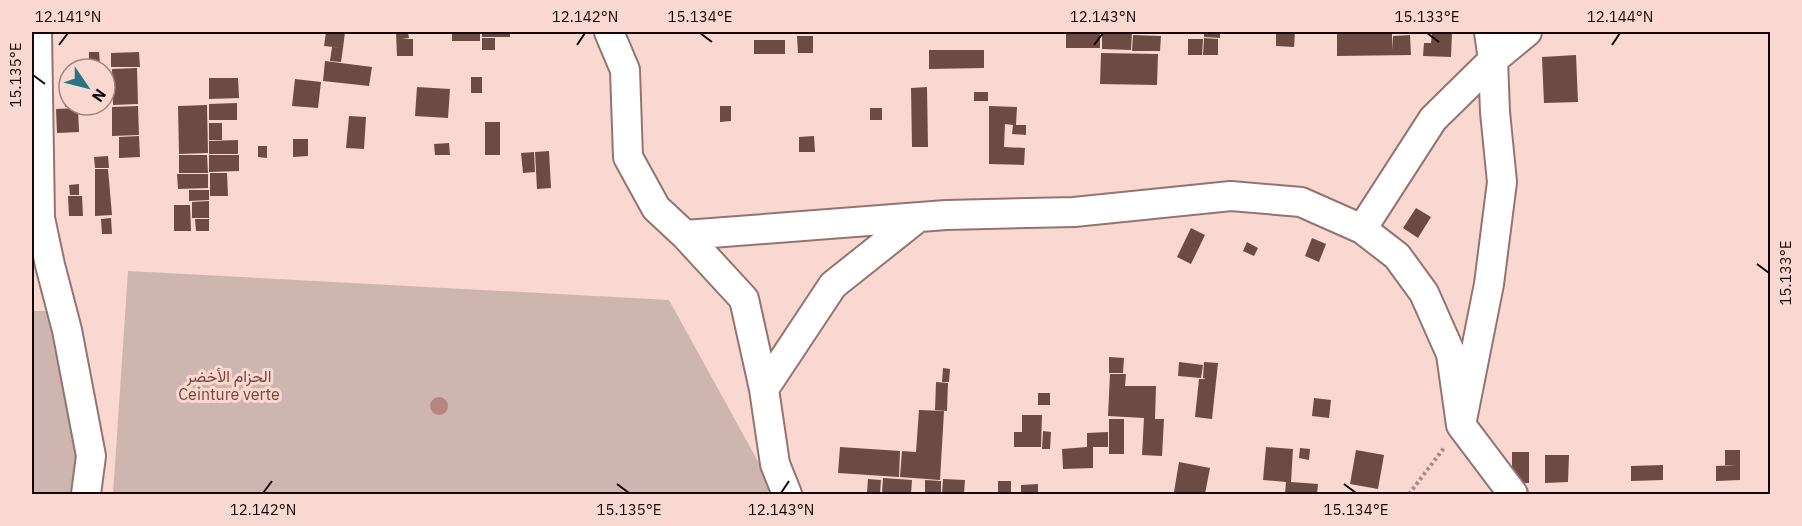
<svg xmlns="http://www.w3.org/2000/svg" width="1802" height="526" viewBox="0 0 1802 526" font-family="'IBM Plex Sans',Vazirmatn,sans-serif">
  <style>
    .green { fill: #cfb5b0 }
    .building { fill: #6d4b44 }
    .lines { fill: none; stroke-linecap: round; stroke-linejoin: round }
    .minor-casing { stroke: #93756f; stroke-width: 32 }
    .path { stroke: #a58c88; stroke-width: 4; stroke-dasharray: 3 3; stroke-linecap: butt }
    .minor { stroke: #fff; stroke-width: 28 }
    .tree { fill: #b4877e }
    .ticks { fill: none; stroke: #130807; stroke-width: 2 }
    .labels { text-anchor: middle; stroke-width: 6; stroke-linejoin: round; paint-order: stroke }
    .park-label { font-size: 16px; fill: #7b443a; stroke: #f9d8d1 }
    .neatline { fill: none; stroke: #130807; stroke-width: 2 }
    .ticks-label { font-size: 15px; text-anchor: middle; fill: #130807 }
  </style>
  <rect width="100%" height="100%" fill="#f9d8d1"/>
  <!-- green -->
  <path class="green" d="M128,271l541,29 107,194h-663z
    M32,311h39l12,183h-51z"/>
  <!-- building -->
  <path class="building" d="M326,32h19l-2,16 -19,-2z
    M396,32h12l1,6 -7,1h11v17h-16z
    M452,32h28v9h-28z
    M482,32h28v5h-28z
    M1079,32h21v16h-34v-15z
    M1102,32h30l-1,18 -29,-1z
    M1204,32h16v6l-16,-1z
    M1276,32h19l-1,15 -18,-1z
    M1337,32h55v18l1,-14 17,-1 1,20 -74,1z
    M1432,32h20l-1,25 -28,-1 1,-13h7z
    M1133,35l28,1 -1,15h-28z
    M797,36h16v17h-15z
    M482,38h13v12h-13z
    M1204,38l14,1v16h-15z
    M1188,39h15l-1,16h-14z
    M754,40h31v14h-31z
    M332,47l11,1 -2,14 -11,-1z
    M929,50h55v18l-55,1z
    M89,52h10l1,12h-11z
    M139,52l1,15h-29v-14z
    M1101,53l57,1 -1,31 -57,-1z
    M1576,55l2,47 -34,1 -2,-46z
    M325,61l47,6 -3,19 -46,-5z
    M137,68l1,36 -25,1 -1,-36z
    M471,77h11v16h-11z
    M63,78h6v27h7v2h-11z
    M209,78h29l1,20 -30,1z
    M295,79l26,3 -3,26 -26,-2z
    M417,87l33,2 -2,29 -33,-2z
    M927,87l1,60h-16l-1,-59z
    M974,92h14v9h-14z
    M237,103v17h-28v-16z
    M207,105l1,48 -29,1 -1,-48z
    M138,106l1,29 -27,1v-29z
    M720,106h11v15l-11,1z
    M989,106l28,1 -1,18h10v10l-14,-1 1,-9 -8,-1 -1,23 21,1 -1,17 -35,-1z
    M78,108l1,24 -22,1 -1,-24z
    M870,108h12v12h-12z
    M349,116l17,1 -2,32 -18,-1z
    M485,122h15v33h-15z
    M209,123h13v17h-13z
    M139,136l1,21 -21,1v-21z
    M814,136l1,16h-16v-15z
    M293,139h15v17l-15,1z
    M238,140v14h-29v-13z
    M449,143l1,12h-15l-1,-11z
    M258,146h9v12l-9,-1z
    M549,151l2,37 -14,1 -2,-37z
    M534,152l1,20 -12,1 -2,-20z
    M179,155h28l1,18h-29z
    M209,155h30v16l-30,1z
    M108,156l1,12h-14l-1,-11z
    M95,169h13l4,46 -17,1z
    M210,173h17l1,23h-18z
    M177,174h31v14l-30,1z
    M79,184v11h-9l-1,-10z
    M189,190h20v10l-20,1z
    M68,196h14l1,20h-14z
    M209,201v17h-17v-16z
    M174,205h16l1,26h-17z
    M1416,208l15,9 -13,21 -15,-10z
    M111,218l1,16h-10l-1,-15z
    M195,219h14v12h-13z
    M1191,228l14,7 -14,29 -14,-7z
    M1312,238l14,6 -7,18 -14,-6z
    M1247,242l11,6 -4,8 -11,-5z
    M1109,357l15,1 -1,15h-14z
    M1179,362l24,3 -2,13 -23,-2z
    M1204,362l14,1 -6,56 -17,-2 4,-38h7l-3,-1z
    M943,368l7,1 -1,13h-7z
    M1110,374h16l-1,12h31l-1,33h9l-2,37 -20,-1 2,-37 -36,-2z
    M936,382l12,1 -1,28 -12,-1z
    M1038,393h12v12h-12z
    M1314,398l17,2 -2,18 -17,-2z
    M919,410l25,1 -4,69 -40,-3 2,-26 14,1z
    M1022,415h20l-1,32h-27v-15h8z
    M1109,419h15v35h-15z
    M1043,431l8,1 -1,17h-8z
    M1108,432v15h-15v21l-30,1 -1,-20 25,-2v-14z
    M840,447l60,4 -1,26 -61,-4z
    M1266,447l27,2 -2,33 27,2 -1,10h-32l1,-12 -23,-2z
    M1300,448l10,1 -1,11 -10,-2z
    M1356,450l28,5 -6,34 -28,-5z
    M1725,450h15v30l-24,1v-15l21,-1h-12z
    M1512,452h17v31h-17z
    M1545,455h24l-1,27 -23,1z
    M1179,462l31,6 -5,26 -31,-2z
    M1663,465v15l-32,1v-15z
    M883,478l29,2 -1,14 -29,-1z
    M868,479l13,1 -1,14h-16v-2h3z
    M943,479l22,1 -1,14h-22z
    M925,480l16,1v13h-16z
    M998,481h13v13l-13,-1z
    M1038,484v10h-17v-9z"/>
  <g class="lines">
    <!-- minor casing -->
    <g class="minor-casing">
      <path id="minor" d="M37,32l3,186 10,47 17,65 24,126 -5,38
        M609,32l16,38 3,87 28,51 29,27
        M1362,229l35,27 27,37 27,61 10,71 52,69
        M764,389l69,-104 83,-66
        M1461,425l28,-141 13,-102 -7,-70 -2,-52 -4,-28
        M787,494l-12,-30 -11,-75 -20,-90 -59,-64 261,-20 128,-3 157,-16 70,6 61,27 71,-110 60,-59 34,-28"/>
    </g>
    <!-- path -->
    <path class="path" d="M1409,494l35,-46"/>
    <!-- minor -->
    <use href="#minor" class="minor"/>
  </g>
  <!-- trees -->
  <circle class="tree" cx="439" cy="406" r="9"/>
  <!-- ticks -->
  <path class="ticks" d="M700,33l12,9M1427,33l12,9M59,45l9,-12M577,45l8,-12M1094,45l9,-12M1612,45l8,-12M33,75l12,9M1757,264l12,9M617,484l12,9M1344,484l12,9M263,493l9,-12M781,493l8,-12"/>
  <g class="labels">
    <!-- park labels -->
    <g class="park-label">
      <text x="229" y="382">الحزام الأخضر<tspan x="229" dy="18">Ceinture verte</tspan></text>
    </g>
  </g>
  <!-- border -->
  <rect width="1802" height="526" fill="none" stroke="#f9d8d1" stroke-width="66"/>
  <!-- north arrow -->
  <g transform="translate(87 87) rotate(125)"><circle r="28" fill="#f9d8d1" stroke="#9d8580" stroke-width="1.5"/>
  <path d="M0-4.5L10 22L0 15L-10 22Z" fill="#2d7381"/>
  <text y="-9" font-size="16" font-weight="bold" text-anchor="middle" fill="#130807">N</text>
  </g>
  <rect x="33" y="33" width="1736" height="460" class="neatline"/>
  <g class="ticks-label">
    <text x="68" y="22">12.141°N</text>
    <text x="585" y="22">12.142°N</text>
    <text x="700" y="22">15.134°E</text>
    <text x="1103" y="22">12.143°N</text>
    <text x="1427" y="22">15.133°E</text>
    <text x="1620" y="22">12.144°N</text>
    <text transform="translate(16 75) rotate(-90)" y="5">15.135°E</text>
    <text transform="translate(1786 273) rotate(-90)" y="5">15.133°E</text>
    <text x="263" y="515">12.142°N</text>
    <text x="629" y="515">15.135°E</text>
    <text x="781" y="515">12.143°N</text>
    <text x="1356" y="515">15.134°E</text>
  </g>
</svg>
